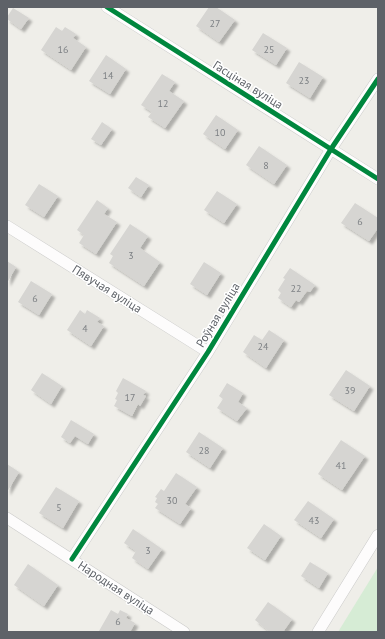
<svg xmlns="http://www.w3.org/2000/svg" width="385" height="639" viewBox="0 0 385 639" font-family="'PT Sans',sans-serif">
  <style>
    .green { fill: #d6ecd5 }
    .building { fill: #d6d5d2; filter: url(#shadow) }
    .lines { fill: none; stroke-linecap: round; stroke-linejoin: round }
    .minor-casing { stroke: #cbcbca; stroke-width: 12 }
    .minor { stroke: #fdfcfc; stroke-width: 11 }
    .cycleway-casing { stroke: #fff; stroke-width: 8 }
    .cycleway { stroke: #00873e; stroke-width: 5 }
    .labels { text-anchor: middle; stroke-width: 3; stroke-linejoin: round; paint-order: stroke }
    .number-label { font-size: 10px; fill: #7d8084 }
    .street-label { font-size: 12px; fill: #5e6268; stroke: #fff }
  </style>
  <defs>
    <filter id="shadow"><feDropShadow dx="3.5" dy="3.5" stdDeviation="1" flood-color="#0004"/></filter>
  </defs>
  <rect width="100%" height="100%" fill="#efeee9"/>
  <!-- green -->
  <path class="green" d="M378,567v65h-40z"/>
  <!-- building -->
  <path class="building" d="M209,7h7l19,13 -16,22 -23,-16z
    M13,8l16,10 -8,11 -14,-10v-2z
    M56,27l6,4 3,-4 11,7 -3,4 13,9 -15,23 -30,-20z
    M263,33l24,15 -11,17 -24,-15z
    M106,55l20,14 -16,25 -21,-13z
    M299,62l24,15 -13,21 -24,-15z
    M162,74l13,8 -6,9 15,10 -19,27 -17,-11 4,-5 -11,-7z
    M216,115l22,15 -13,19 -22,-15z
    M102,122l10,7 -11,16 -10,-6z
    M259,146l28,19 -13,19 -28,-19z
    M136,177l13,8 -8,12 -13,-9z
    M39,184l19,12 -14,21 -19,-12z
    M217,191l20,13 -13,19 -20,-13z
    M97,200l11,8 -4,6 13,8 -21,32 -17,-11 5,-8 -7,-5z
    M355,203l23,15v10l-9,13 -28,-18z
    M130,224l18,12 -8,12 20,14 -16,24 -35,-23 4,-7 -3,-2z
    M7,261l9,6 -9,16z
    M204,262l17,11 -14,22 -17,-11z
    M290,268l25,17 -5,7 -3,-1 -8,11 -3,-2 -5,7 -13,-9 3,-5 -3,-3 7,-11 -2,-1z
    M31,281l21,13 -13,21 -21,-13z
    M80,310l5,4 2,-4 13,8 -3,4 7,4 -13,20 -24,-16z
    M269,330l15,10 -18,28 -23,-16 11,-17 8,5z
    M346,370l24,16 -16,25 -25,-16z
    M42,373l20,13 -11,18 -20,-14z
    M123,378l23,13 -3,4 3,1 -6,10 -2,-2 -6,12 -18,-10 3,-6 -2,-1 3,-6 -2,-2z
    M227,383l16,10 -5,9 9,6 -10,13 -20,-13 6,-9 -4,-3z
    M71,420l23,14 -6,10 -13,-8 -5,7 -9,-6z
    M199,432l24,16 -13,20 -24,-16z
    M341,440l24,16 -23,34 -24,-16z
    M7,464l12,8 -12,20z
    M176,473l21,14 -12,17 6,4 -11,16 -25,-16 3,-4 -3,-2 2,-4 -2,-1 6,-8 3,2z
    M56,487l23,14 -16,27 -24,-15z
    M308,501l26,18 -13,19 -27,-18z
    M264,524l17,12 -16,24 -18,-12z
    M133,529l29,20 -14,20 -16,-11 4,-7 -12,-8z
    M310,562l18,11 -9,15 -18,-12z
    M28,564l30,21 -14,21 -30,-21z
    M268,602l24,17 -9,13h-13l-15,-12z
    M111,610l7,4 2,-4 8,4 -2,4 9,5 -5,9 -31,-1z"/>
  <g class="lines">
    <!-- minor casing -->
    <g class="minor-casing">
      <path id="minor" d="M107,7l271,172
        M7,226l201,126
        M7,518l177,114
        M72,559l136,-207 123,-203 47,-70
        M318,632l60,-97"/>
    </g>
    <!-- minor -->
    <use href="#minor" class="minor"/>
    <!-- cycleway casing -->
    <g class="cycleway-casing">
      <path id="cycleway" d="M107,7l271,172
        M72,559l136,-207 123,-203 47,-70"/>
    </g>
    <!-- cycleway -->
    <use href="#cycleway" class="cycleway"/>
  </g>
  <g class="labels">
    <!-- number labels -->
    <g class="number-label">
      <text x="215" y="27">27</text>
      <text x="63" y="53">16</text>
      <text x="269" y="53">25</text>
      <text x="108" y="79">14</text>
      <text x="304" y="84">23</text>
      <text x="163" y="107">12</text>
      <text x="220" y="136">10</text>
      <text x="266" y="169">8</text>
      <text x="360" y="225">6</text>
      <text x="131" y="259">3</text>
      <text x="296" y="292">22</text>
      <text x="35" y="302">6</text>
      <text x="85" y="332">4</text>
      <text x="263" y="350">24</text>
      <text x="350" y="394">39</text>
      <text x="130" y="401">17</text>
      <text x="204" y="454">28</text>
      <text x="341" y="469">41</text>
      <text x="172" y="504">30</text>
      <text x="59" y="511">5</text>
      <text x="314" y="524">43</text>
      <text x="148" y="554">3</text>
      <text x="118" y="625">6</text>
    </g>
    <!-- street labels -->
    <g class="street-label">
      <text transform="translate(248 85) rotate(32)" y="4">Гасціная вуліца</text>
      <text transform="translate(107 289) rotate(32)" y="4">Пявучая вуліца</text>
      <text transform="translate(218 315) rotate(-59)" y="4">Роўная вуліца</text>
      <text transform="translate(116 588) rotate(33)" y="4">Народная вуліца</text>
    </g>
  </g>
  <!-- border -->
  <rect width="385" height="639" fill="none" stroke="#5e6268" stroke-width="16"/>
</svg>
